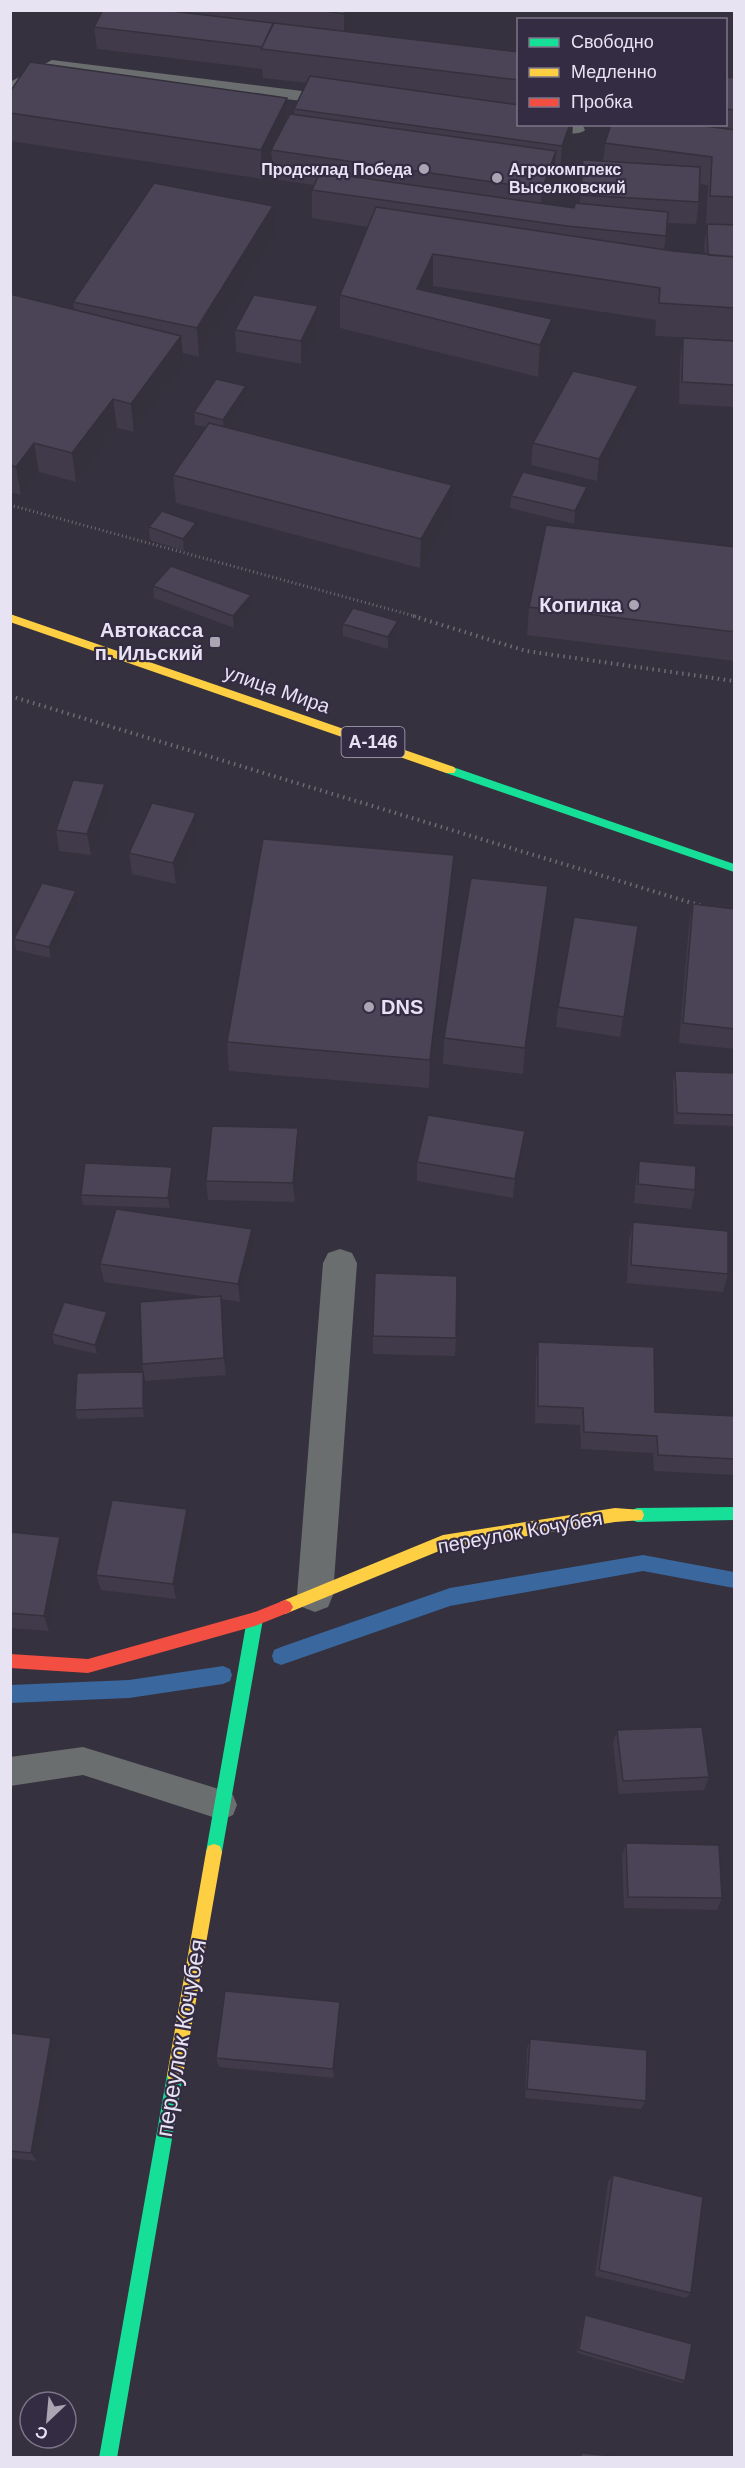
<svg xmlns="http://www.w3.org/2000/svg" width="745" height="2468" viewBox="0 0 745 2468" font-family="Helvetica,sans-serif">
  <style>
    .lines { fill: none; stroke-linecap: round; stroke-linejoin: round }
    .stream { fill: #39679e; fill-rule: evenodd }
    .path-far1 { stroke: #6c6d72; stroke-width: 3; stroke-dasharray: 1 3; stroke-linecap: butt }
    .path { stroke: #6c6d72; stroke-width: 4; stroke-dasharray: 1.5 4.5; stroke-linecap: butt }
    .lane { fill: #6b6e6e; fill-rule: evenodd }
    .street { fill: #6b6e6e; fill-rule: evenodd }
    .fast { fill: #16e098; fill-rule: evenodd }
    .slow { fill: #ffcf43; fill-rule: evenodd }
    .jam { fill: #f24e42; fill-rule: evenodd }
    .wall { fill: #403a4a; fill-rule: evenodd }
    .shaded-wall { fill: #34303c }
    .building { fill: #4b4456; stroke: #34303c; stroke-width: 1.5 }
    .poi-dot { fill: #a9a5b3; stroke: #342c43; stroke-width: 2 }
    .labels { text-anchor: middle; stroke-width: 4.5; stroke-linejoin: round; paint-order: stroke }
    .far-poi-label { font-size: 16px; font-weight: bold; fill: #e8e3f2; stroke: #342c43; text-anchor: end }
    .shield { fill: #342c43; stroke: #b2acbe; stroke-width: 1.5 }
    .shield-label { font-size: 18px; font-weight: bold; fill: #e8e3f2 }
    .poi-label { font-size: 20px; font-weight: bold; fill: #e8e3f2; stroke: #342c43; text-anchor: end }
    .street-label { font-size: 20px; fill: #e8e3f2; stroke: #342c43 }
    .near-street-label { font-size: 24px; fill: #e8e3f2; stroke: #342c43 }
  </style>
  <rect width="100%" height="100%" fill="#35313e"/>
  <g class="lines">
    <!-- stream -->
    <path class="stream" d="M643,1555l91,17v16l-91,-17 -193,35 -169,59 -7,-3 -2,-6 2,-6 7,-3 169,-59z
      M223,1666l7,3 2,6 -2,6 -7,3 -94,14 -119,5v-18l119,-5z"/>
    <!-- path-far1 -->
    <path class="path-far1" d="M10,505l408,112"/>
    <!-- path -->
    <path class="path" d="M413,616l113,35 208,30
      M10,696l692,210"/>
    <!-- lane -->
    <path class="lane" d="M52,60l282,35 8,5 -8,5 -279,-35 -45,24v-12z
      M528,124l55,2 2,4c-7,8 -50,2 -57,-6z
      M83,1747l139,43 11,5 4,10 -4,10 -11,5 -139,-45 -73,11v-29z"/>
    <!-- street -->
    <path class="street" d="M340,1249l12,4 5,10 -24,332 -5,12 -13,5 -13,-5 -5,-12 26,-332 5,-10z"/>
    <!-- fast -->
    <path class="fast" d="M450,766l284,98v8l-288,-99 -2,-3z
      M637,1508l97,-1v13l-97,2 -5,-2 -2,-5 2,-5z
      M255,1612l5,2 3,5 -41,233 -2,6 -6,2 -6,-2 -2,-6 41,-233 3,-5z
      M175,2067l6,2 2,6 -66,383h-18l68,-383 2,-6z"/>
    <!-- slow -->
    <path class="slow" d="M10,614l444,153 2,3 -2,3h-8l-436,-151z
      M615,1508l27,2 2,5 -2,5 -27,2 -171,27 -159,65 -5,-2 -3,-5 3,-5 163,-67z
      M214,1844l6,2 2,6 -39,223 -2,6 -6,2 -6,-2 -2,-6 39,-223 2,-6z"/>
    <!-- jam -->
    <path class="jam" d="M285,1600l5,2 3,5 -3,5 -35,14 -167,47 -78,-5v-14l78,5 167,-47z"/>
  </g>
  <!-- wall -->
  <path class="wall" d="M103,10h254l-9,22 171,20v72l53,17 -12,33h-6v5l-9,25 29,4 6,-4 3,-44 20,2 2,-19 6,-19h115v-47l9,1v329l-56,-3 1,-44 3,-22 45,2 -73,-4 1,-16 -223,-34 -3,6 122,27 -2,32 -12,26 -198,-49v-33l28,-68 -56,-9v-28l2,-5 -42,-6v-19l-10,19 -252,-38v-49l277,6 1,19 6,-3v-5l13,-26 -44,-5 -1,-9 -165,-20 -3,-22zM700,184l8,1 -2,40h1l-3,21 1,9 -41,-5 3,-27 29,1 3,-22z
    M274,235l-75,122 -16,-4 1,12 -50,67 -17,-4 -41,54 -37,-10 -18,23 -11,-3v-198l64,16 -1,-8z
    M318,306l1,23 -18,35 -65,-12 -1,-22z
    M246,386l1,13 -20,29 224,86 -31,54 -244,-65 -3,-28 33,-48 -11,-2 -1,-13z
    M635,408l-38,73 -66,-16 2,-22z
    M587,487l-1,12 -12,25 -64,-16 1,-12z
    M196,523l1,12 -13,16 -34,-11 -1,-13z
    M735,542v119l-208,-26 2,-28 205,-60z
    M153,586l99,21 -18,21 -80,-30z
    M343,624l55,9 -10,16 -45,-13z
    M105,784l3,22 -17,49 -32,-4 -3,-21z
    M196,813l2,21 -22,50 -44,-10 -3,-21z
    M454,855l-2,30 -23,203 -200,-17 -2,-29z
    M548,886l-3,27 -22,161 -80,-10 1,-26z
    M76,891l2,12 -27,55 -35,-8 -2,-11z
    M693,904l42,5v140l-56,-6 10,-118z
    M638,926l-18,111 -64,-10 2,-20z
    M675,1071l60,2v53l-61,-2 -1,-42z
    M298,1128l1,20 -4,54 -87,-2 -2,-19z
    M525,1131l-2,19 -10,48 -96,-17v-19z
    M639,1161l56,29 -4,19 -57,-6 2,-23z
    M173,1177l-3,31 -87,-3 -2,-10z
    M633,1222l95,52 -5,18 -96,-9 2,-42z
    M254,1247l-14,55 -19,-3 5,76 -81,6 -3,-17 66,-67 -104,-15 -4,-18z
    M109,1322l-12,32 -43,-10 -2,-10z
    M373,1336l83,2 -1,18 -82,-2z
    M538,1342l117,70 80,4v59l-81,-4 -1,-18 -72,-4 -1,-24 -45,-2 1,-63z
    M145,1381l-1,36 -67,2 -2,-9z
    M189,1525l-13,74 -75,-9 -5,-15z
    M10,1532l54,21 -15,78 -39,-3z
    M617,1730l92,47 -5,13 -85,4 -6,-50z
    M626,1843l96,55 -5,12 -93,-2 -2,-53z
    M340,2012l-6,66 -115,-11 -3,-9z
    M10,2033l46,14 -19,114 -27,-3z
    M530,2039l116,62 -5,8 -116,-11 2,-50z
    M613,2175l78,118 -5,5 -91,-22 13,-94z
    M585,2315l100,66 -3,2 -105,-30 6,-35z"/>
  <!-- shaded-wall -->
  <path class="shaded-wall" d="M345,10h12l-13,32v-28z
    M287,98l1,29 -17,23 1,10 -10,19 -1,-29z
    M570,124h3l-1,17 -12,33 2,-28z
    M556,151l-2,28 -14,39 2,-29z
    M273,206l1,29 -75,122 -2,-29z
    M433,254v32l-14,29 -2,-26z
    M318,306l1,23 -18,35v-23z
    M552,319l-2,32 -12,26 2,-32z
    M181,336l3,29 -50,67 -3,-28z
    M246,386l1,13 -23,33 -1,-12z
    M638,386l-3,22 -38,73 2,-22z
    M113,399l4,29 -41,54 -4,-29z
    M34,443l5,29 -18,23 -5,-28z
    M452,485l-1,29 -31,54 1,-29z
    M587,487l-1,12 -12,25 1,-13z
    M196,523l1,12 -13,16 -1,-12z
    M251,595l1,12 -18,21 -1,-12z
    M398,621v12l-10,16v-12z
    M105,784l3,22 -17,49 -4,-21z
    M196,813l2,21 -22,50 -3,-21z
    M454,855l-2,30 -23,203 1,-28z
    M548,886l-3,27 -22,161 2,-26z
    M76,891l2,12 -27,55 -2,-11z
    M298,1128l1,20 -4,54 -2,-19z
    M525,1131l-2,19 -10,48 2,-19z
    M172,1167l1,10 -3,31 -2,-10z
    M252,1229l2,18 -14,55 -2,-18z
    M221,1296l2,18 3,61 -2,-17z
    M107,1312l2,10 -12,32 -2,-9z
    M143,1372l2,9 -1,36 -1,-9z
    M187,1509l2,16 -13,74 -3,-15z
    M60,1537l4,16 -15,78 -5,-15z
    M340,2002v10l-6,66 -1,-9z
    M51,2038l5,9 -19,114 -6,-8z"/>
  <!-- building -->
  <path class="building" d="M103,10h60l110,13 -11,24 -168,-20z
    M316,10h29l-1,4z
    M274,23l245,29v28l-258,-31z
    M30,62l257,36 -26,52 -251,-37v-21z
    M310,76l209,29v19h51l-8,22 -268,-37z
    M726,77l9,1v32l-9,-1z
    M290,114l266,37 -14,38 -271,-39z
    M611,124h79l45,6v67l-25,-1 2,-39 -107,-14z
    M583,160l117,7 -1,35 -118,-7z
    M320,172l254,36 1,-5 93,9 -2,24 -99,-10 -255,-36z
    M154,183l119,23 -76,122 -124,-26z
    M376,207l297,44 62,6v51l-76,-5 1,-15 -227,-34 -16,35 135,30 -12,26 -200,-50z
    M707,224l28,1v32l-27,-2z
    M10,294l171,42 -50,68 -18,-5 -41,54 -38,-10 -18,24 -6,-2z
    M254,295l64,11 -17,35 -66,-11z
    M683,338l52,3v44l-53,-3z
    M573,371l65,15 -39,73 -66,-16z
    M216,379l30,7 -23,34 -29,-8z
    M209,423l243,62 -31,54 -248,-64z
    M523,472l64,15 -12,24 -64,-15z
    M162,511l34,12 -13,16 -34,-12z
    M546,525l189,22v85l-206,-25z
    M171,566l80,29 -18,21 -80,-30z
    M353,608l45,13 -10,16 -45,-13z
    M73,780l32,4 -18,50 -31,-4z
    M152,803l44,10 -23,50 -44,-10z
    M263,839l191,16 -24,205 -203,-18z
    M471,878l77,8 -23,162 -81,-10z
    M42,883l34,8 -27,56 -35,-8z
    M693,904l42,5v120l-52,-6z
    M574,917l64,9 -14,91 -66,-10z
    M675,1071l60,2v42l-58,-2z
    M428,1115l97,16 -10,48 -98,-17z
    M212,1126l86,2 -5,55 -87,-2z
    M639,1161l57,5 -1,24 -57,-6z
    M85,1163l87,4 -4,31 -87,-3z
    M116,1209l136,20 -14,55 -138,-20z
    M633,1222l95,9v43l-97,-9z
    M375,1273l82,3 -1,62 -83,-2z
    M221,1296l3,62 -82,6 -2,-62z
    M64,1302l43,10 -12,33 -43,-11z
    M538,1342l116,5 1,65 80,4v43l-77,-4 -1,-19 -73,-4 -1,-24 -45,-2z
    M143,1372v36l-68,2 2,-37z
    M112,1500l75,9 -14,75 -77,-9z
    M10,1532l50,5 -16,79 -34,-3z
    M702,1727l7,50 -86,4 -6,-51z
    M626,1843l93,2 3,53 -94,-1z
    M225,1991l115,11 -7,67 -117,-11z
    M10,2033l41,5 -20,115 -21,-2z
    M530,2039l117,11 -1,51 -119,-12z
    M613,2175l90,22 -12,96 -92,-23z
    M585,2315l107,29 -7,37 -106,-31z
    M581,2453l43,4h-43z"/>
  <!-- markers -->
  <g class="poi-dot">
    <circle cx="424" cy="169" r="6"/>
    <circle cx="497" cy="178" r="6"/>
    <circle cx="634" cy="605" r="6"/>
    <rect x="209" y="636" width="12" height="12" rx="3"/>
    <circle cx="369" cy="1007" r="6"/>
  </g>
  <g class="labels">
    <!-- far-poi labels -->
    <g class="far-poi-label">
      <text x="412" y="175">Продсклад Победа</text>
      <text x="509" y="175" text-anchor="start">Агрокомплекс<tspan x="509" dy="18">Выселковский</tspan></text>
    </g>
    <!-- shield labels -->
    <rect class="shield" x="341.5" y="727" width="63" height="30" rx="4.5"/>
    <g class="shield-label">
      <text x="373" y="748">А-146</text>
    </g>
    <!-- poi labels -->
    <g class="poi-label">
      <text x="622" y="612">Копилка</text>
      <text x="203" y="637">Автокасса<tspan x="203" dy="23">п. Ильский</tspan></text>
      <text x="381" y="1014" text-anchor="start">DNS</text>
    </g>
    <!-- street labels -->
    <g class="street-label">
      <text transform="translate(277 689) rotate(19)" y="7">улица Мира</text>
      <text transform="translate(520 1532) rotate(-10)" y="7">переулок Кочубея</text>
    </g>
    <!-- near-street labels -->
    <g class="near-street-label">
      <text transform="translate(181 2038) rotate(-80)" y="8">переулок Кочубея</text>
    </g>
  </g>
  <!-- border -->
  <rect width="745" height="2468" fill="none" stroke="#e8e3f2" stroke-width="24"/>
  <!-- legend -->
  <rect x="517" y="18" width="210" height="108" fill="#342c43" stroke="#7c7589" stroke-width="1.5"/>
  <rect x="529" y="38" width="30" height="9" fill="#16e098" stroke="#7c7589" stroke-width="1.5"/>
  <text x="571" y="48" font-size="18" fill="#e8e3f2">Свободно</text>
  <rect x="529" y="68" width="30" height="9" fill="#ffcf43" stroke="#7c7589" stroke-width="1.5"/>
  <text x="571" y="78" font-size="18" fill="#e8e3f2">Медленно</text>
  <rect x="529" y="98" width="30" height="9" fill="#f24e42" stroke="#7c7589" stroke-width="1.5"/>
  <text x="571" y="108" font-size="18" fill="#e8e3f2">Пробка</text>
  <!-- north arrow -->
  <g transform="translate(48 2420) rotate(206)"><circle r="28" fill="#342c43" stroke="#7c7589" stroke-width="1.5"/>
  <path d="M0-4.5L10 22L0 15L-10 22Z" fill="#a9a5b3"/>
  <text y="-9" font-size="16" font-weight="bold" text-anchor="middle" fill="#e8e3f2">С</text>
  </g>
</svg>
